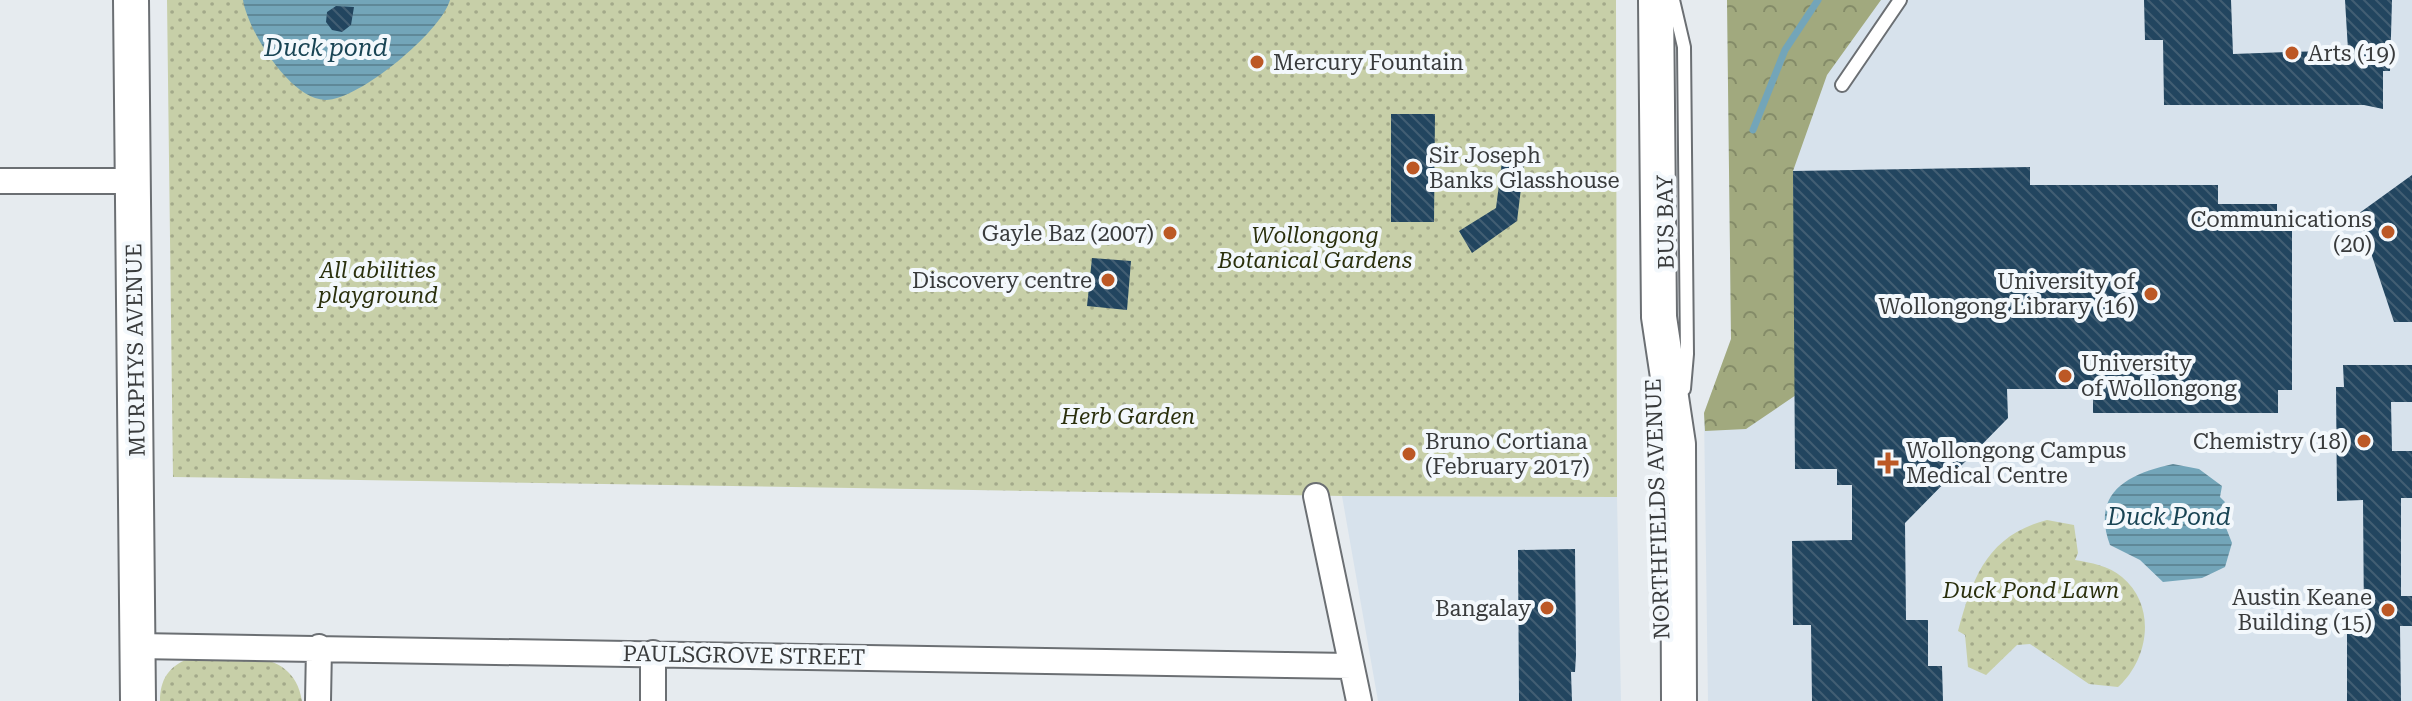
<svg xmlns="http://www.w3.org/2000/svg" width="2412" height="701" viewBox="0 0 2412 701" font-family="'Roboto Serif',serif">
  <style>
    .built { fill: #d7e2ec }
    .green { fill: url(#green-dots) }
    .forest { fill: url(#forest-crowns) }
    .water { fill: url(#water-rules) }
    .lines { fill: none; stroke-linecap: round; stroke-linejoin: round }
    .stream { stroke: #73a5b9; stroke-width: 7 }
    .building { fill: url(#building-back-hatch) }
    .lane-casing { stroke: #6b6f73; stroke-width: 16 }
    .street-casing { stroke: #6b6f73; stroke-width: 28 }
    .secondary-casing { stroke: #6b6f73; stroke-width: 38 }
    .lane { stroke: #fff; stroke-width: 12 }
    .street { stroke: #fff; stroke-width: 24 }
    .secondary { stroke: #fff; stroke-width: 34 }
    .poi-dot { fill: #bc5825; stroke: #f3f8fc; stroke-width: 3 }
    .labels { text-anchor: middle; stroke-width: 8; stroke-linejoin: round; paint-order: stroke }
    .poi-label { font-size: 22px; fill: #393b3c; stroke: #f3f8fc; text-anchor: end }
    .street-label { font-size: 22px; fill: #393b3c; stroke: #f3f8fc }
    .park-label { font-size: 22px; font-style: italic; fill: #2b300d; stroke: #f3f8fc }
    .water-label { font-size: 24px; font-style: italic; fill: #194454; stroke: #f3f8fc }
  </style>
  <defs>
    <pattern id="green-dots" width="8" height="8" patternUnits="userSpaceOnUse" patternTransform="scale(2)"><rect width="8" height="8" fill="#c7cfa8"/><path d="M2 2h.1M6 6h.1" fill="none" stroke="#a3a98a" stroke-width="1.8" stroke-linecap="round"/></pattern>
    <pattern id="forest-crowns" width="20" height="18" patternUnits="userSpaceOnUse" patternTransform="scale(2)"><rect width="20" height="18" fill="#a1a97e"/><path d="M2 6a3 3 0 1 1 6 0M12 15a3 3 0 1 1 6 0" fill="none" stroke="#848b68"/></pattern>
    <pattern id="water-rules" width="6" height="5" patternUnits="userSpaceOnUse" patternTransform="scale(2)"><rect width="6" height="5" fill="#73a5b9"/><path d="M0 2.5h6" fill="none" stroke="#5f8898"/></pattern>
    <pattern id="building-back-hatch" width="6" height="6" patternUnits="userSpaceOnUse" patternTransform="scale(2)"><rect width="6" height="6" fill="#22455f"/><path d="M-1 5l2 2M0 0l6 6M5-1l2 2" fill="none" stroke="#425e73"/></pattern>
  </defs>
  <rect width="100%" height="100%" fill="#e6ebef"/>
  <!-- built -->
  <path class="built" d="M1727,0h685v701h-704l-4,-288 27,-74z
    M1342,496l275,1 4,204h-243z"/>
  <!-- green -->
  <path class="green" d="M167,0h1449l1,497 -275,-1 -1169,-19z
    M2047,520l27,5 4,28 -3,7c16,3 33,5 47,17 35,29 27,82 -4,110l-29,-3 -59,-40 -13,1 -31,30 -18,-8 -3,-32 -7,-4c15,-54 29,-95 89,-111z
    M190,658c43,0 103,-13 112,43h-142c0,-22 9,-35 30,-43z"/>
  <!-- forest -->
  <path class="forest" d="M1727,0h154l-54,75 -34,96 6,222 -53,36 -41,2 -1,-18 27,-74z"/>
  <!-- water -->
  <path class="water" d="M243,0h207c-9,32 -92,101 -125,100 -35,-1 -77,-69 -82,-100z
    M2173,464l26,5 23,17 -2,11 5,5 -6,8 13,33 -7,24 -23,11 -39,4 -23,-22 -30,-15c-19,-52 17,-71 63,-81z"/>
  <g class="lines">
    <!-- stream -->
    <path class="stream" d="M1753,130l32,-80 33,-50"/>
  </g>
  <!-- building -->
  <path class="building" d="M2144,0h87l2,54 115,-4 -3,-50h47l-2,71h-7v38l-19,-4h-200l-1,-65h-18z
    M336,6l18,1 -3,18 -9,7 -10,-2 -6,-8 1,-10z
    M1391,114h44l-1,108h-43z
    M1502,161l22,3 -7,57 -45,32 -13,-22 37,-23z
    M2030,167v18h188v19h59v27h15v159h-14v23h-185v-24h-86l1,29 -103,105 1,97h22v46h14l1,35h-131l-1,-76h-18l-1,-84 60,-1v-55h-15v-16h-42l-2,-298z
    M2412,175v147h-18l-36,-108z
    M1092,258l39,3 -4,49 -40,-4z
    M2343,365h69v37h-21l1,49h20v47h-11v98h11v30h-12l1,75h-54v-76h17l-1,-125 -26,1 -1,-114h8z
    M1575,549l1,106 -1,17h-4l1,29h-53l-1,-151z"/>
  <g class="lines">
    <!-- lane casing -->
    <g class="lane-casing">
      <path id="lane" d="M1673,0l11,47 3,307 -3,35
        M1842,85l58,-85"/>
    </g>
    <!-- street casing -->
    <g class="street-casing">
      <path id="street" d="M0,181h133
        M1316,496l43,205
        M137,646l1214,20
        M653,653v48
        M318,701l1,-54"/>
    </g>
    <!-- secondary casing -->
    <g class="secondary-casing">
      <path id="secondary" d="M131,0l7,701
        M1656,0l3,317 19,127 1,257"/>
    </g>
    <!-- lane -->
    <use href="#lane" class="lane"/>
    <!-- street -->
    <use href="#street" class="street"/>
    <!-- secondary -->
    <use href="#secondary" class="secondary"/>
  </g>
  <!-- markers -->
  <g class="poi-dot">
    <circle cx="2292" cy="53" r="8"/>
    <circle cx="1257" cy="62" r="8"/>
    <circle cx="1413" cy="168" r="8"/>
    <circle cx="2388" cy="232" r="8"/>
    <circle cx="1170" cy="233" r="8"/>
    <circle cx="1108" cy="280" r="8"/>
    <circle cx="2151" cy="294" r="8"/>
    <circle cx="2065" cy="376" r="8"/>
    <circle cx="2364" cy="441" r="8"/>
    <circle cx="1409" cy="454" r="8"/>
    <path d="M1884 451h8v8h8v8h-8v8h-8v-8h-8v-8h8z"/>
    <circle cx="1547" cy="608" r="8"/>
    <circle cx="2388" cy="610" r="8"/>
  </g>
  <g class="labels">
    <!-- poi labels -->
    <g class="poi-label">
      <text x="2308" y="61" text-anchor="start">Arts (19)</text>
      <text x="1273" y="70" text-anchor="start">Mercury Fountain</text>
      <text x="1429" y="163" text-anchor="start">Sir Joseph<tspan x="1429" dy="25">Banks Glasshouse</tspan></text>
      <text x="2372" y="227">Communications<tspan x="2372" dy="25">(20)</tspan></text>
      <text x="1154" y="241">Gayle Baz (2007)</text>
      <text x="1092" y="288">Discovery centre</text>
      <text x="2135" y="289">University of<tspan x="2135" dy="25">Wollongong Library (16)</tspan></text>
      <text x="2081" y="371" text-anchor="start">University<tspan x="2081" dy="25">of Wollongong</tspan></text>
      <text x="1425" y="449" text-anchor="start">Bruno Cortiana<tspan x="1425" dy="25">(February 2017)</tspan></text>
      <text x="2348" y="449">Chemistry (18)</text>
      <text x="1906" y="458" text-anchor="start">Wollongong Campus<tspan x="1906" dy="25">Medical Centre</tspan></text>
      <text x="2372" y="605">Austin Keane<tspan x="2372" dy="25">Building (15)</tspan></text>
      <text x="1531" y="616">Bangalay</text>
    </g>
    <!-- street labels -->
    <g class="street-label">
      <text transform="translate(1665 222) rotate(-91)" y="8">BUS BAY</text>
      <text transform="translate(135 350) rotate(-91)" y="8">MURPHYS AVENUE</text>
      <text transform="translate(1657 509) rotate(-92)" y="8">NORTHFIELDS AVENUE</text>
      <text transform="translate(744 655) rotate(1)" y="8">PAULSGROVE STREET</text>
    </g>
    <!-- park labels -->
    <g class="park-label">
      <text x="1315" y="243">Wollongong<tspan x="1315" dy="25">Botanical Gardens</tspan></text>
      <text x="378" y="278">All abilities<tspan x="378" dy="25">playground</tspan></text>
      <text x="1128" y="424">Herb Garden</text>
      <text x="2031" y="598">Duck Pond Lawn</text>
    </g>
    <!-- water labels -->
    <g class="water-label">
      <text x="326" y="56">Duck pond</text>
      <text x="2169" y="525">Duck Pond</text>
    </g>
  </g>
</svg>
